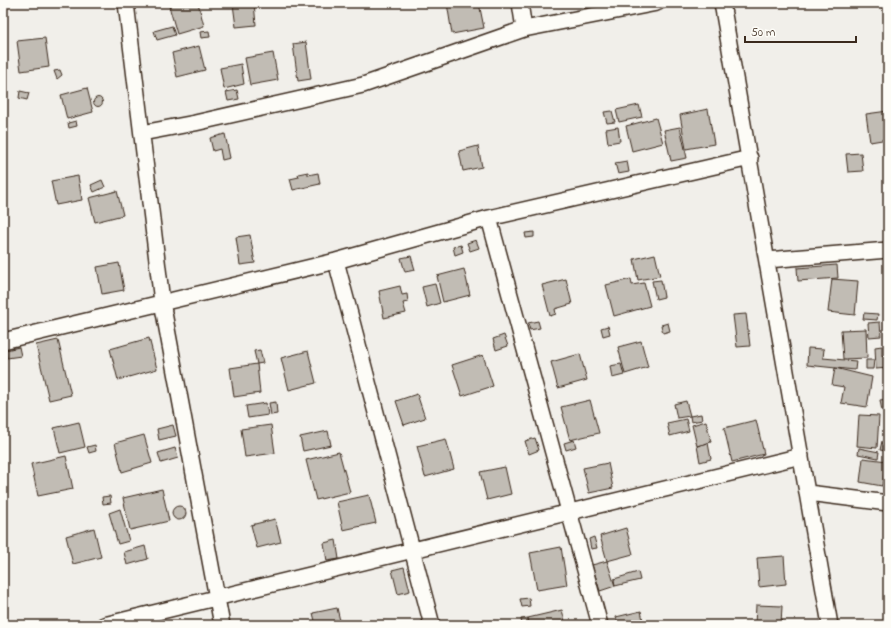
<svg xmlns="http://www.w3.org/2000/svg" width="891" height="628" viewBox="0 0 891 628" font-family="'Indie Flower',sans-serif">
  <style>
    .building { fill: #c1bcb4; stroke: #3b2a1e }
    .lines { fill: none; stroke-linecap: round; stroke-linejoin: round }
    .street-casing { stroke: #3b2a1e; stroke-width: 18 }
    .street { stroke: #fdfcf7; stroke-width: 15 }
  </style>
  <rect width="100%" height="100%" fill="#f1efea"/>
  <filter id="ink" filterUnits="userSpaceOnUse"><feTurbulence type="fractalNoise" baseFrequency=".025" numOctaves="2"/><feDisplacementMap in="SourceGraphic" scale="8" xChannelSelector="R" yChannelSelector="G"/><feConvolveMatrix kernelMatrix="1 2 1 2 8 2 1 2 1" color-interpolation-filters="sRGB"/></filter>
  <g filter="url(#ink)">
    <!-- building -->
    <path class="building" d="M178,3h20l6,23 -27,8 -8,-28z
      M243,3h11l2,22 -20,2 -3,-23z
      M447,3h32l5,25 -32,6z
      M172,26l3,9 -18,5 -3,-9z
      M209,31l1,6 -9,1 -1,-6z
      M45,38l4,29 -28,4 -4,-30z
      M306,42l5,37 -13,2 -5,-37z
      M199,46l6,24 -28,7 -5,-24z
      M273,53l5,27 -28,5 -5,-27z
      M241,64l3,20 -20,5 -4,-21z
      M60,70l2,5 -5,4 -3,-8z
      M87,88l6,24 -26,7 -6,-24z
      M237,90l2,9 -11,2 -2,-9z
      M20,91l9,2 -2,7 -8,-2z
      M93.5 102a4.5 4.5 0 1 1 9 0a4.5 4.5 0 1 1-9 0Z
      M639,105l3,12 -23,5 -3,-12z
      M708,109l6,35 -28,5 -6,-34z
      M612,111l3,11 -8,1 -3,-11z
      M888,111v28l-18,3 -4,-28z
      M656,118l7,25 -31,8 -6,-25z
      M76,121l1,5 -8,2 -1,-5z
      M618,127l2,14 -12,2 -2,-14z
      M680,127l7,31 -16,3 -7,-31z
      M225,134l5,24 -8,2 -2,-11 -7,2 -3,-13z
      M478,146l4,21 -19,4 -4,-20z
      M861,153l2,18 -15,1 -2,-18z
      M627,161l2,11 -11,2 -3,-11z
      M308,172v3l10,-2 2,11 -27,6 -3,-11 9,-2 -1,-3z
      M78,176l4,24 -26,5 -5,-24z
      M102,180l3,7 -11,5 -3,-7z
      M117,191l6,24 -28,7 -6,-24z
      M534,232v5l-8,1 -1,-5z
      M250,235l5,28 -15,2 -4,-28z
      M476,240l3,8 -9,3 -3,-8z
      M461,245l2,7 -8,3 -2,-8z
      M655,254l5,22 -22,4 -4,-21z
      M411,256l4,14 -10,2 -4,-14z
      M119,263l5,27 -22,4 -5,-27z
      M837,265l1,13 -40,3 -1,-13z
      M464,269l6,26 -27,7 -6,-26z
      M566,279l6,25 -17,5 1,5 -6,2 -8,-31z
      M631,279l1,6 12,-2 6,23 -36,10 -8,-31z
      M832,279l26,2 -3,34 -27,-3z
      M661,280l3,17 -8,2 -4,-18z
      M435,284l5,19 -13,4 -5,-20z
      M400,286l2,9 5,-1 1,8 -5,1 3,10 -22,5 -5,-27z
      M864,313l14,1 -1,6 -14,-1z
      M746,314l4,32 -13,1 -4,-32z
      M538,321l2,7 -10,2 -2,-7z
      M880,322l1,14 -12,1 -1,-14z
      M668,323l2,8 -7,2 -2,-8z
      M608,326l2,8 -7,2 -2,-8z
      M866,329l1,29 -24,1 -2,-29z
      M504,335l4,11 -12,4 -3,-11z
      M149,338l8,31 -39,11 -8,-31z
      M58,340l13,55 -22,5 -13,-55z
      M641,341l7,26 -23,7 -7,-27z
      M882,346v10l6,-1v13l-12,1 -1,-22z
      M19,347l2,9 -14,2 -1,-8z
      M808,348l16,1 -1,9 33,3 -1,9 -48,-5z
      M260,350l3,13 -6,1 -3,-13z
      M308,351l8,32 -27,7 -8,-32z
      M580,354l7,26 -29,8 -7,-26z
      M483,355l10,31 -31,10 -10,-31z
      M866,360h8l-1,9h-7z
      M257,364l3,29 -26,4 -4,-29z
      M621,364l3,11 -12,3 -2,-12z
      M835,368l37,9 -5,30 -26,-4 3,-16 -12,-2z
      M417,394l8,24 -21,7 -8,-24z
      M888,399v10l-6,2 -2,-11z
      M590,400l9,33 -29,7 -9,-33z
      M686,401l4,15 -13,2 -3,-14z
      M276,402l1,12 -6,1 -2,-12z
      M266,403l2,12 -20,3 -2,-12z
      M701,414l1,6 -11,2 -1,-6z
      M859,415l20,1 -2,32 -20,-2z
      M686,419l3,12 -19,5 -3,-13z
      M756,420l8,34 -32,8 -8,-34z
      M706,421l5,21 -14,4 -5,-21z
      M79,422l6,25 -25,6 -6,-25z
      M173,425l3,11 -17,4 -2,-11z
      M271,425l4,28 -30,4 -4,-28z
      M328,431l3,14 -28,6 -3,-14z
      M144,435l8,28 -30,9 -7,-29z
      M535,438l4,12 -10,4 -4,-13z
      M446,439l8,30 -29,8 -8,-31z
      M574,440l2,7 -10,3 -2,-7z
      M882,441l6,1 -2,9 -6,-1z
      M708,443l3,16 -11,3 -3,-16z
      M95,445l1,6 -7,2 -2,-6z
      M175,448l3,10 -17,5 -3,-10z
      M859,448l20,4 -1,6 -20,-4z
      M339,452l11,40 -34,8 -10,-40z
      M66,456l7,33 -35,7 -7,-32z
      M863,458l24,3 -5,25 -22,-4z
      M608,463l5,25 -24,5 -6,-25z
      M505,467l6,27 -24,6 -7,-28z
      M162,489l7,32 -39,9 -7,-32z
      M369,495l7,28 -33,7 -6,-28z
      M110,496l1,7 -8,1 -1,-7z
      M172 513a7 7 0 1 1 14 0a7 7 0 1 1-14 0Z
      M120,509l9,32 -11,3 -9,-31z
      M275,519l6,23 -24,6 -6,-23z
      M94,528l7,29 -28,7 -7,-28z
      M626,528l7,26 -26,7 -7,-25z
      M594,537l3,11 -6,1 -2,-10z
      M336,540l3,19 -12,2 -3,-18z
      M145,546l3,13 -21,6 -3,-13z
      M561,547l6,38 -30,5 -7,-37z
      M784,556l2,28 -27,3 -2,-29z
      M607,561l8,25 -15,5 -8,-26z
      M404,567l6,24 -12,3 -6,-24z
      M638,572l2,8 -25,6 -1,-7z
      M529,598l1,8 -8,1 -2,-8z
      M756,605l26,1 -1,19h-26z
      M337,608l4,17h-25l-3,-12z
      M562,610l4,15h-37l-1,-7z
      M641,611l3,14h-26l-2,-8z
      M528,618l1,7h-7l-1,-6z"/>
    <g class="lines">
      <!-- street casing -->
      <g class="street-casing">
        <path id="street" d="M126,3l36,299 60,323
          M520,3l4,26
          M722,3l108,622
          M142,133l53,-10 168,-38 161,-56 133,-26
          M489,218l111,407
          M767,260l121,-10
          M336,261l96,364
          M3,341l333,-80 153,-43 261,-60
          M808,493l80,10
          M104,625l697,-169"/>
      </g>
      <!-- street -->
      <use href="#street" class="street"/>
    </g>
  </g>
  <!-- margin -->
  <rect width="891" height="628" fill="none" stroke="#fdfcf7" stroke-width="16"/>
  <rect x="8" y="8" width="875" height="612" fill="none" stroke="#3b2a1e" stroke-width="1.5" filter="url(#ink)"/>
  <!-- scale -->
  <path d="M745 36v6h111v-6" fill="none" stroke="#3b2a1e" stroke-width="2"/>
  <text x="751" y="36" font-size="12" fill="#3b2a1e" stroke="#fdfcf7" stroke-width="3" paint-order="stroke">50 m</text>
</svg>
